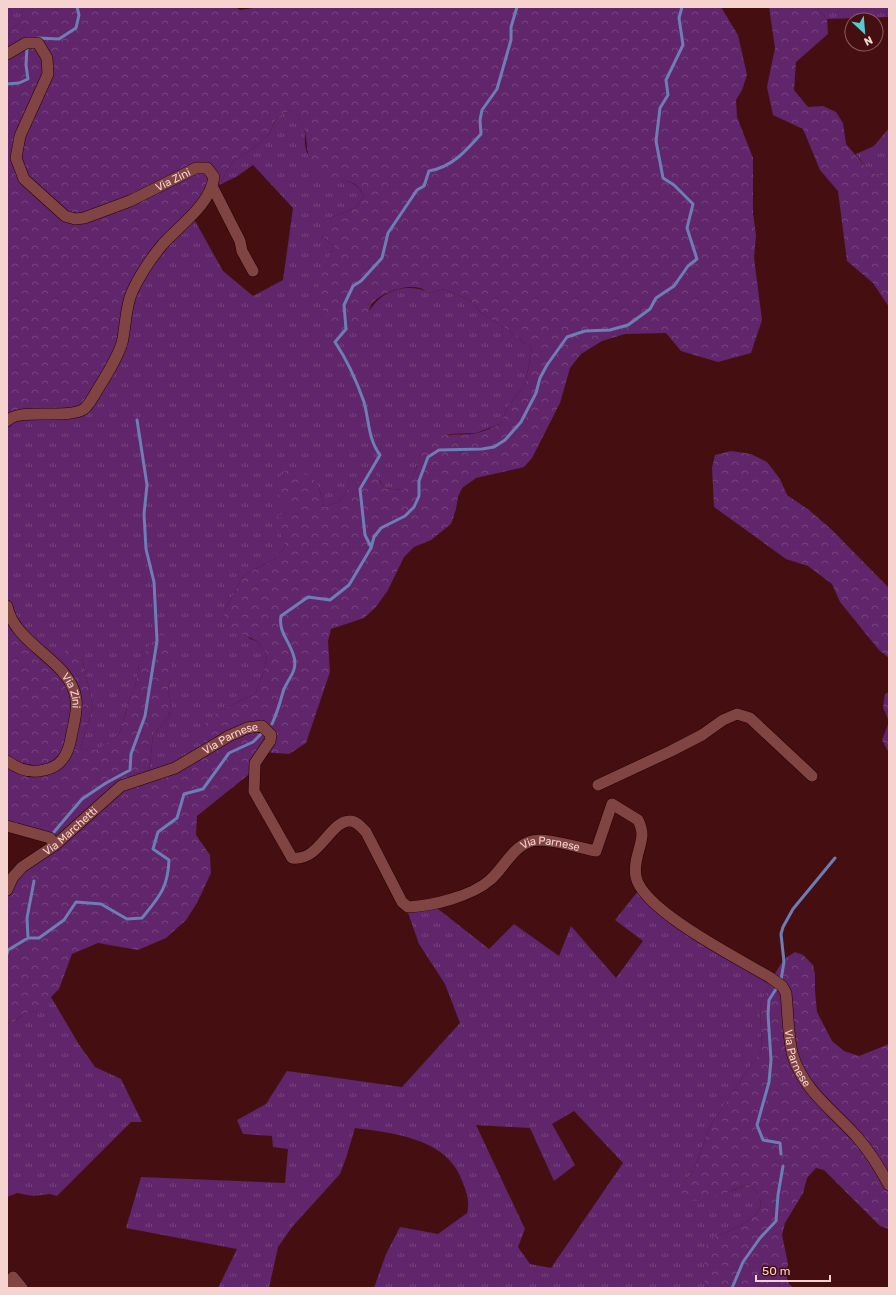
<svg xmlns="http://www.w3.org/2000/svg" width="896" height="1295" viewBox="0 0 896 1295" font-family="Rubik,sans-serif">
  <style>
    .grass { fill: url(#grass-tufts); fill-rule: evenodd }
    .forest { fill: url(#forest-crowns) }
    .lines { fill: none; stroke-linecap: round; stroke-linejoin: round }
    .stream { stroke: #6c7eb5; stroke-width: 3 }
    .minor-casing { stroke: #240003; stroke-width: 12 }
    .minor { stroke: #804443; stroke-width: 11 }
    .labels { text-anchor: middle; stroke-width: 4; stroke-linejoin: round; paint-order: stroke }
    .street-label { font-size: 11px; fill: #f7d3d0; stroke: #450f12 }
  </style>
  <defs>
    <pattern id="grass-tufts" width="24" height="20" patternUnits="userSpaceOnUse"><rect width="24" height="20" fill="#60256a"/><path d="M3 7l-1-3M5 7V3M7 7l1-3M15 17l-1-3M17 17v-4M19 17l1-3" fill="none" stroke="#78447e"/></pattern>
    <pattern id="forest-crowns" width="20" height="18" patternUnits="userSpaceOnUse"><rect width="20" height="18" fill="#60256a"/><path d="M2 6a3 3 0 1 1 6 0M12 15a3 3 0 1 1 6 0" fill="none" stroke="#78447e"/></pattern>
  </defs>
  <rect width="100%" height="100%" fill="#450f12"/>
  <!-- grass -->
  <path class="grass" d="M7,7l27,1 -27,27z
    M816,7h73v10l-62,2z
    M291,110c22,13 9,30 17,44 5,9 14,17 20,25 16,0 29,2 36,17l-9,12 -23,9 -10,19 12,10 -10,23 42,48c12,-26 39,-36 65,-24l12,-4 27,11 11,13 23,14 28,22 -7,36 -16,20 -9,19 -24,9 -28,1 -27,20 -10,28 -8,8 -19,-2 -4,-8 -31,7 -10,15 -15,5 -5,-20 -30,20 -4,6 -11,5 10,22 1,7 -10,12 -31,16 -20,36 26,28 7,2 10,13 -3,17 -9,23 -36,17 -15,38 -55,27 4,-42 16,-17 2,-14 -3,-14 3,-11 -32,-12 -4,21 -4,8 -12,39 -22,17 -17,-2 13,-42 -11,-50 -17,-3 -13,9 -45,-44v-200l127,-137 56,-70 33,59 30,25 30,-16 10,-72 -40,-43 -17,12 -17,8 14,-24 22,-14 14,-13 8,-17z
    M889,128v47h-12l-11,-8 -10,-13 18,-8z
    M638,891l133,89 -11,26 2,43 -52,77 -17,46 -10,10 19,17 32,-9 14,-6c36,28 -15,46 -37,54l-6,50h-331l12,-34 14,-27 38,7 29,-21c3,-11 0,-19 -4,-30 -14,-44 -68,-50 -108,-55l-9,30 -6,16 -48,53 -14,20 -9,41h-51l19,-39 -111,-21 15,-51 144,6 3,-34 -15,-2 -1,-11 -29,-2 -6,-14 29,-16 21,-33 115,16 58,-64 -15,-39 -26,-40 -13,-37 27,-2 56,44 25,-25 45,32 12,-30 45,52 27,-37 -28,-21zM574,1111l49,52 -72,105 -21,-4 -12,-17 7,-18 -49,-104 54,3 24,53 21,-16 -23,-41z
    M43,996l8,1 27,46 17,24 26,12 21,43h-11l-74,74 -7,-2 -17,2 -16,-3 -10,4v-175l5,1 12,-9 15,-4z"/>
  <!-- forest -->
  <path class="forest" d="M34,7h201l5,3 19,-3h462l17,28 9,40 -5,15 -6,10 1,17 16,41v55l3,22 -2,23 8,62 -11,33 -33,9 -37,-11 -15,-18 -41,1 -23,7 -21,13 -11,14 -10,35 -28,55 -8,9 -48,11 -14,10 -4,9 -2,12 -5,15 -20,16 -17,7 -10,10 -16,33 -12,17 -12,11 -33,11 -3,12 2,31 -24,71 -17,11 -27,-2 -9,19 -56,45 -1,19 14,20 1,18 -14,30 -11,17 -20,18 -28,12 -40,-7 -26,11 -13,35 -8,8h-8v7l-4,6 -15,4 -12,9 -5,-1v-130l9,-17 39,-31 -48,-17v-208l45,44 17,-15 13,9 11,50 -13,42 17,1 22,-16 12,-39 4,-8 4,-21 14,-29 10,-2 5,4 4,11 -1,28 -3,11 3,14 -2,14 -16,17 -4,41 55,-26 1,-25 14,-13 36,-17 9,-23 3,-17 -10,-13 -21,-10 -11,-10 -1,-10 20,-36 31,-16 10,-12 -3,-13 -10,-7 1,-9 12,-5 4,-6 -14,-16 7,-19 7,-2 22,6 8,11 5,20 15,-5 10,-15 18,-11 9,-2 8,14 19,2c17,-16 13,-37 26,-48 14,-12 33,-5 48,-9 8,-2 16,-6 23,-9l9,-19 16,-20 7,-36 -28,-22 -23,-14 -11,-13 -27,-11 -12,4c-4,-1 -8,-4 -11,-5 -15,-4 -40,5 -49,17 -2,4 -2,8 -4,12 -5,7 -12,11 -20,15 -9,-2 -12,-7 -19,-14 -19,-23 -5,-48 6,-72l-12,-10 1,-10 9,-9 23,-9 9,-12c-11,-26 -34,-8 -47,-23 -17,-18 -3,-50 -26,-63l-14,7 -8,17 -14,13 -22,14 -14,24 -20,18 -55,60 -30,90 -25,44 -10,10 -72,12v-384z
    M769,7h47l11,12 1,15 -32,28 -2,28 14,17 15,-1 13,6 7,11 3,21 20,23 11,8h12v132l-16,-24 -26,-22 -9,-70 -18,-21 -17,-41 -30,-14 -6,-28 8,-39z
    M731,451l20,3 16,8 13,17 7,16 22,15 23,20 57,58v70l-10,-8 -39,-48 -8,-18 -24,-18 -22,-7 -72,-52 -2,-39 3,-13z
    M889,692v61l-7,-13 7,-18 -6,-15 2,-13z
    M795,952l8,3 10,10 2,9v17l2,21 15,29 12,10 15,5 30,-12v185l-9,-3 -56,-56 -8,-2 -9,10 -4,15 -18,30 -3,12 6,29 -2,8 2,11 6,5h-89l-1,-39 7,-11c22,-8 73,-26 37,-54 -15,6 -46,20 -62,16 -3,-1 -6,-4 -8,-5l5,-13 10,-10 17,-46 52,-77 -2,-43 11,-26 13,-21z"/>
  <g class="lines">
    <!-- stream -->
    <path class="stream" d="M38,38l21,1 17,-11 3,-13 -2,-8
      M7,84l12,-1 9,-4 -2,-14 1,-18
      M371,547l-6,-12 -5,-46 20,-34c-12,-16 -11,-35 -16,-53 -7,-20 -17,-42 -29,-60l11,-13 -2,-24 9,-19 8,-5 21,-23 6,-25 29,-43 7,-4 5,-15c23,-4 37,-20 52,-37l-1,-14 2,-10 15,-21 14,-49v-13l6,-20
      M272,724c5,-11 8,-21 11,-32 4,-13 15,-20 11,-35 -4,-16 -16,-25 -13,-41l27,-19 22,3 19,-15 22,-37 3,-11 7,-9 24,-12 9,-9 5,-11v-15l9,-24 11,-7 43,-1 12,-2 11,-7 16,-18 15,-29 4,-15 7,-13 20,-28 18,-6 25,-1 18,-5 22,-16 6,-11 18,-12 14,-20 9,-7 -10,-31 6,-24 -19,-19 -11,-7 -7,-37 4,-33 8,-13 -2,-15 17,-35 -4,-27 3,-11
      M54,832l28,-33 24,-16 24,-13 1,-16 14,-38 12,-75 -3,-59 -8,-33 -2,-35 3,-29 -10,-65
      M28,938l-1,-20 7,-37
      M7,954l1,-4 20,-12h11l25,-18 12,-18 25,2 26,15 15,-1c17,-21 26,-30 27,-58l-16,-11 5,-17 19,-14 7,-24 19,-5 26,-36 24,-11 8,-8
      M781,980l3,-18 -3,-28 2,-7 10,-18 42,-51
      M776,989l-7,11 -1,14 3,46 -2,22 -12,43 6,15 17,3 1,11
      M732,1288l11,-26 17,-24 16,-17 2,-26 5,-29"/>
    <!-- minor casing -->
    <g class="minor-casing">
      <g id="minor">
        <path id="s1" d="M7,54l19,-11h12l9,15 1,16 -28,62 -4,22 8,21 41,37 10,3 9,-1 46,-17 66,-33h11l7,9c-4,28 -33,47 -51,67 -12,14 -23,31 -31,48 -7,16 -6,34 -10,51 -5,16 -15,31 -24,46 -4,6 -8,15 -14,20 -17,11 -65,-2 -77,12"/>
        <path d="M213,188l27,53 2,10 11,20"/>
        <path id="s2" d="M7,606c8,40 64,54 69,93 2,12 -3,27 -5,39 -3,17 -10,29 -27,32 -14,4 -26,-1 -37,-9"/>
        <path d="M598,785l73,-34 31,-16 21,-15 14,-6 13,4 62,58"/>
        <path d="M7,826l43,12 5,7"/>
        <path id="s3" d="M7,890l6,-13 9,-10 33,-22 66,-59 54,-18 54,-32 18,-8 15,-2 9,9 -1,6 -15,22 -1,28 38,67c28,4 37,-37 58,-37 7,0 12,7 16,11l36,70 6,5c24,-1 64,-11 82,-27 13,-11 22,-32 39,-38 15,-6 50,6 67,9l16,-47 26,16c2,4 4,10 4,15 -1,14 -9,26 -6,42 7,34 105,83 135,101l11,8 4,7c2,18 2,47 7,63 11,35 41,55 64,81 13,15 23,31 32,48"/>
        <path d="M11,1288l2,-11 9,11"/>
      </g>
    </g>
    <!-- minor -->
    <use href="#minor" class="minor"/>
  </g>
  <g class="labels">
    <!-- street labels -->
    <g class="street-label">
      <text dy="4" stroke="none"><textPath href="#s1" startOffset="352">Via Zini</textPath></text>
      <text dy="4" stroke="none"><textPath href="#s2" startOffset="109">Via Zini</textPath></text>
      <text dy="4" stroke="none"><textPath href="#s3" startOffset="276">Via Parnese</textPath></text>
      <text dy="4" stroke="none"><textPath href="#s3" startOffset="88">Via Marchetti</textPath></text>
      <text dy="4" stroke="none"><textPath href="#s3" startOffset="803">Via Parnese</textPath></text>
      <text dy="4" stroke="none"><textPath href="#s3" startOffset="1248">Via Parnese</textPath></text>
    </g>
  </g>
  <!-- border -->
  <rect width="896" height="1295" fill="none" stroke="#f7d3d0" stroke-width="16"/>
  <!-- north arrow -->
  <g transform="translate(864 32) rotate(154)"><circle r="19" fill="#450f12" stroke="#8c5d5e"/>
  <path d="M0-3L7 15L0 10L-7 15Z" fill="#51ccd5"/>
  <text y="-6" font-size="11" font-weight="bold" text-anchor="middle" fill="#f7d3d0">N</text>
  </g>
  <!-- scale -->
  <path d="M756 1275v6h74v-6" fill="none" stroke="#f7d3d0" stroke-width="2"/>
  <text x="762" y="1275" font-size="12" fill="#f7d3d0" stroke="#450f12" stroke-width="3" paint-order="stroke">50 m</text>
</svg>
